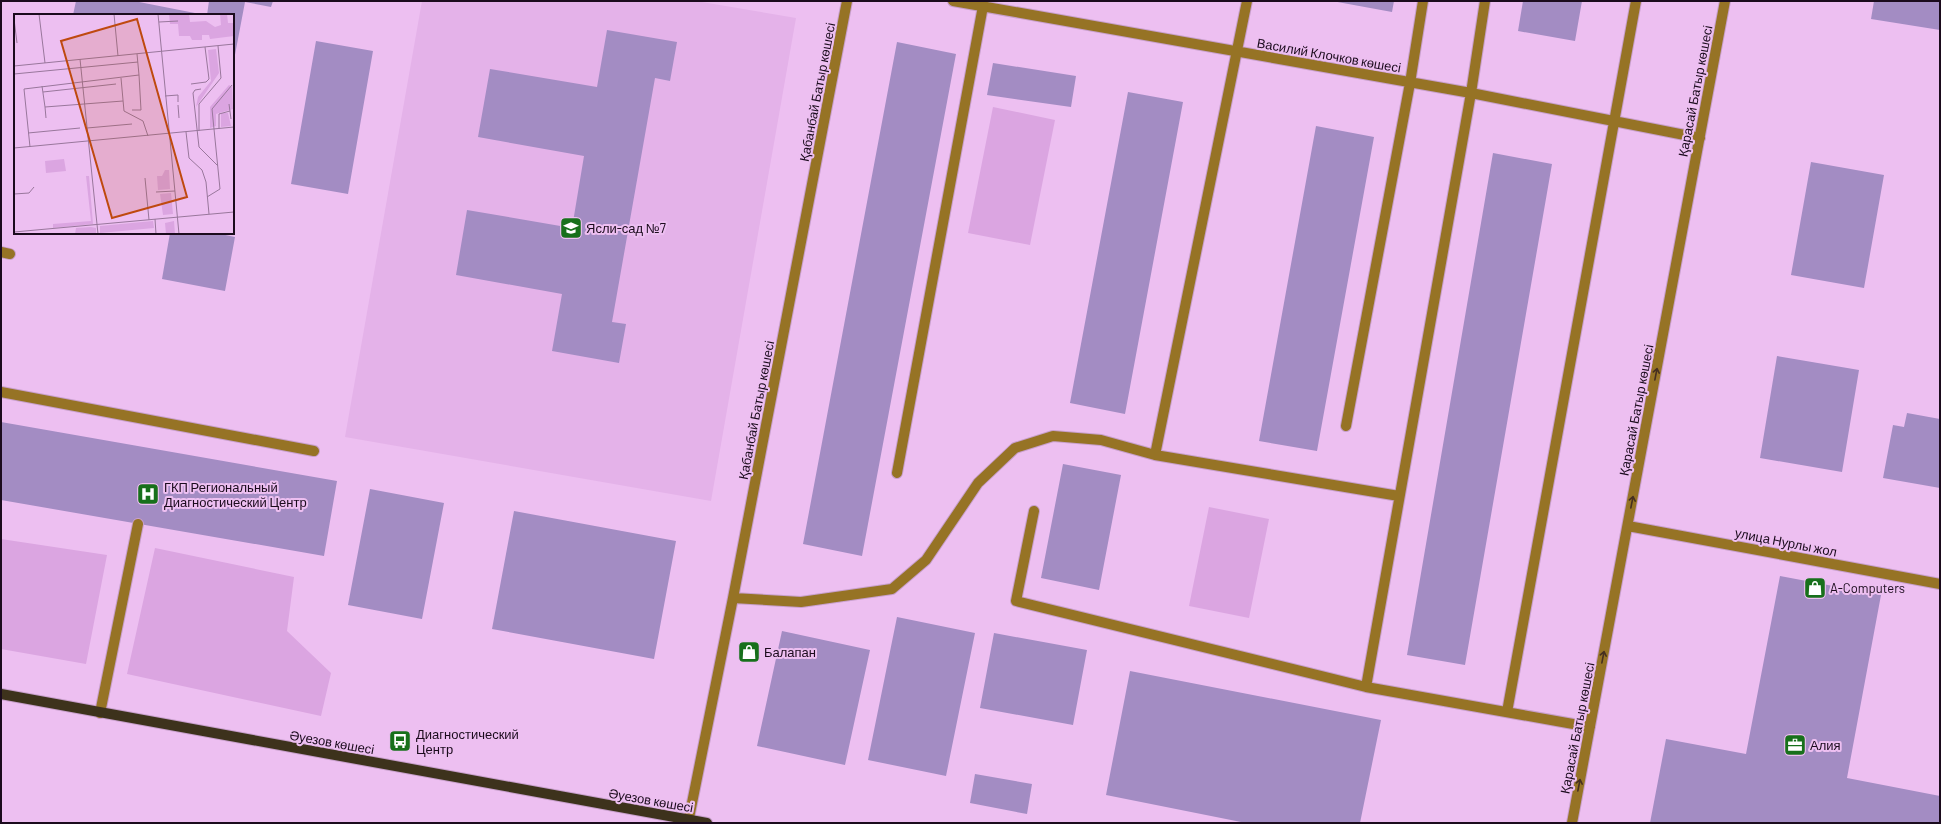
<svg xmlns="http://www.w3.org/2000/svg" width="1941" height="824" viewBox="0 0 1941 824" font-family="Barlow,sans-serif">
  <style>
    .built { fill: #e4b2e9 }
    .green { fill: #dba5e1 }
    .building { fill: #a38cc3 }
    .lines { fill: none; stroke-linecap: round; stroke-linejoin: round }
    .minor-casing { stroke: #c79fcb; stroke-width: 12 }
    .major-casing { stroke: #c79fcb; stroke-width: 12 }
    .minor { stroke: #967325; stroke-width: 10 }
    .major { stroke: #3d321c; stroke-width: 10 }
    .oneway { stroke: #462f20 }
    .labels { text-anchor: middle; stroke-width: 4; stroke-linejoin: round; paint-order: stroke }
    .street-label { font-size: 13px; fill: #1b0b1d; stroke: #edbff1 }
    .poi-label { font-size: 13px; fill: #1b0b1d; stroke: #edbff1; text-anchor: start }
    .inset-road { fill: none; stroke: #99779c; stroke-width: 1 }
    .view { fill: #bf490f; fill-opacity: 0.15; stroke: #bf490f; stroke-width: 2 }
    .inset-edge { fill: none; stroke: #1b0b1d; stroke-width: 2 }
  </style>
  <rect width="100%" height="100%" fill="#edbff1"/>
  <!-- built -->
  <path class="built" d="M422,1h274l100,17 -85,483 -366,-64z"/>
  <!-- green -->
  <path class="green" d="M993,107l62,13 -25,125 -62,-12z
    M1209,507l60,12 -20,99 -60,-12z
    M1,539l106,16 -21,109 -85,-15z
    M155,548l139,29 -7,54 44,42 -10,43 -194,-42z"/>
  <!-- building -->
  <path class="building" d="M76,1h58l71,14h-132z
    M209,1h64l-2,6 -26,-5 -11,58 -1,-45h-26z
    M1332,1h62l-2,11z
    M1523,1h59l-7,40 -57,-10z
    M1874,1h66v29l-69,-11z
    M607,30l70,12 -7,39 -15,-3 -43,244 14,2 -7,39 -67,-12 10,-57 -106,-19 11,-65 105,18 12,-72 -106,-19 12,-68 107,18z
    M316,41l57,10 -25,143 -57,-10z
    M897,42l59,12 -94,502 -59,-12z
    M993,63l83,13 -5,31 -84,-12z
    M1128,92l55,10 -58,312 -55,-11z
    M1316,126l58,11 -57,314 -58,-10z
    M1493,153l59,11 -87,501 -58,-10z
    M1811,162l73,13 -20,113 -73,-13z
    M170,233h46l19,4 -10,54 -63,-12z
    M1777,356l82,14 -17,102 -82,-14z
    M1907,413l33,6v69l-57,-10 10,-53 11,2z
    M1,422l336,59 -13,75 -323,-56z
    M1063,464l58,11 -22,115 -58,-12z
    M370,489l74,14 -22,116 -74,-14z
    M514,511l162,30 -22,118 -162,-30z
    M1780,576l101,19 -34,183 93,18v27h-290l16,-84 80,15z
    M897,617l78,16 -29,143 -78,-16z
    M782,631l88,19 -25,115 -88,-19z
    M994,633l93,17 -14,75 -93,-17z
    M1130,671l251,49 -21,103h-114l-140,-28z
    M975,774l57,10 -5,30 -57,-11z"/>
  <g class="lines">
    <!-- minor casing -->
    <g class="minor-casing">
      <path id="minor" d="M953,1l518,92 229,45
        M1485,1l-14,92 -105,594 224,40
        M1,252l9,2
        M1,392l313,59
        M1346,426l64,-343 13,-82
        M1155,455l92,-454
        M897,473l86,-467
        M1034,511l-18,90 350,86
        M1628,526l312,58
        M733,598l68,4 91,-13 34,-29 52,-77 37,-35 38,-12 48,4 54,15 244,41
        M1507,712l129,-711
        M100,713l38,-189
        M688,823l45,-225 114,-597
        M1572,823l153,-822"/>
    </g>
    <!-- major casing -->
    <g class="major-casing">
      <path id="major" d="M1,694l706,129"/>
    </g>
    <!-- minor -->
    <use href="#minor" class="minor"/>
    <!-- major -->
    <use href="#major" class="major"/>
  </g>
  <!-- one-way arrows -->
  <defs><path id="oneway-shaft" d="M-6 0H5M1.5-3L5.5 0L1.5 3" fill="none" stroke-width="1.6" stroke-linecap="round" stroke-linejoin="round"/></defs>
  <g class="oneway">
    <use href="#oneway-shaft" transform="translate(1656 374) rotate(-79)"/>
    <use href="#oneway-shaft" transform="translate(1632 502) rotate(-79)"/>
    <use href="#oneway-shaft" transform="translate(1603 657) rotate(-79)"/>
    <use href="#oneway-shaft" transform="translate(1579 785) rotate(-79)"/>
  </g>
  <!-- icons -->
  <defs>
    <g id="school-square" transform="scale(1.15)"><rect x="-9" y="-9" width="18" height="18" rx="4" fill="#17701b" stroke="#edbff1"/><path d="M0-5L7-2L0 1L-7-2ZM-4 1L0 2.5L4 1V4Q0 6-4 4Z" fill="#fff"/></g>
    <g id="hospital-square" transform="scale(1.15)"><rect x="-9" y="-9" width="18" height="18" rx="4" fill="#17701b" stroke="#edbff1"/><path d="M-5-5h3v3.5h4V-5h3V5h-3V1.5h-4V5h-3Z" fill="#fff"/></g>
    <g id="shop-square" transform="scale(1.15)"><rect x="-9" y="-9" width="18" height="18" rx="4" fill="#17701b" stroke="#edbff1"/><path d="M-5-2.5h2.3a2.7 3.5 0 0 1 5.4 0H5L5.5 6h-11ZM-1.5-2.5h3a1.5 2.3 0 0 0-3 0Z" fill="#fff"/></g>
    <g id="bus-square" transform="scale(1.15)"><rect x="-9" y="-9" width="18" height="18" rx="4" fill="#17701b" stroke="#edbff1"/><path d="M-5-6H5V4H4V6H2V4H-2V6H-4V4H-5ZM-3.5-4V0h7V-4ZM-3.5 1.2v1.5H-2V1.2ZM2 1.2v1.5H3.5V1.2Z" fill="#fff"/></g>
    <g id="office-square" transform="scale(1.15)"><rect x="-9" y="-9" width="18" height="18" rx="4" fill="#17701b" stroke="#edbff1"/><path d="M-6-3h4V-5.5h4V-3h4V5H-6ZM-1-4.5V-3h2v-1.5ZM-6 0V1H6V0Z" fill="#fff"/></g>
  </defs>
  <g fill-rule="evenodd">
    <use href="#school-square" x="571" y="228"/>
    <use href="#hospital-square" x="148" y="494"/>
    <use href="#shop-square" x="1815" y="588"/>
    <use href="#shop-square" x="749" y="652"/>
    <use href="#bus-square" x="400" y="741"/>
    <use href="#office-square" x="1795" y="745"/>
  </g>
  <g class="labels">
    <!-- street labels -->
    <g class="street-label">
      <text transform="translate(1329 55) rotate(10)" y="5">Василий Клочков көшесі</text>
      <text transform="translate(1695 91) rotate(-79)" y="5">Қарасай Батыр көшесі</text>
      <text transform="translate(817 92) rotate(-79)" y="5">Қабанбай Батыр көшесі</text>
      <text transform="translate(756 410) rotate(-79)" y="5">Қабанбай Батыр көшесі</text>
      <text transform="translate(1636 410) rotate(-79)" y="5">Қарасай Батыр көшесі</text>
      <text transform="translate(1786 542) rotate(11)" y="5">улица Нурлы жол</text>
      <text transform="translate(1577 728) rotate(-79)" y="5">Қарасай Батыр көшесі</text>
      <text transform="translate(332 742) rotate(10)" y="5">Әуезов көшесі</text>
      <text transform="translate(651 800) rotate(10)" y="5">Әуезов көшесі</text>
    </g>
    <!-- poi labels -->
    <g class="poi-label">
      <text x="586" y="233">Ясли-сад №7</text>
      <text x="164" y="492">ГКП Региональный<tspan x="164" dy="15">Диагностический Центр</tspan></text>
      <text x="1830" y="593">A-Computers</text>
      <text x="764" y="657">Балапан</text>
      <text x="416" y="739">Диагностический<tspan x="416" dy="15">Центр</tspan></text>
      <text x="1810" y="750">Алия</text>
    </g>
  </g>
  <!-- overview -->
  <g transform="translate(14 14)">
    <rect width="220" height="220" fill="#edbff1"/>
    <path d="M155,0h20l1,8 16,-1 9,6 6,-2 -1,-11h7l1,9h6v13l-24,3 -1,-4h-7v5h-10l-2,-4h-11l-1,-12h-8zM202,35l3,24 -23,34 2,-10 13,-16 -3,-31zM215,71l3,2 1,22 -17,5v12l-6,2v-21zM207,99h7l3,13 -10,1zM50,145l2,12 -20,2 -1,-12zM151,156h4l1,19 -12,1 -1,-14h5zM72,162h3l4,48 -40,4v-4l38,-3zM157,179l2,21 -10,1 -3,-21zM139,207l1,7 -54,5v-7zM160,207l1,13h-9l-1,-11zM77,213l5,1v6h-21l1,-6z" fill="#dba5e1"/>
    <path class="inset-road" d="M25,0l6,49M100,0l4,42M144,0l21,220M0,5l3,24M145,8l19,-1M66,45l18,175M0,52l220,-22M0,60l124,-12M107,64l3,33 19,10 5,15M177,70l15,-2 3,-3 -4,-32M28,72l3,21M187,75l-6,1 -2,3 6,54 19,19M29,78l73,-8M151,82l13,-1v7M215,90l2,15M164,91l1,13M118,96h9l-2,-35M32,104l-1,-11 78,-6M73,114l45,-4M205,115v-15l11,-3M185,117v-27l22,-26 -3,-32M172,118l3,26 13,12 4,12 3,32M14,119l52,-5M16,133l-6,-58 115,-14 -2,-21M0,134l220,-21M131,164l4,42M142,178l19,-1M0,180l15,-1 5,-6M193,183l13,-8 -8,-80 20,-24M141,205l1,15M0,218l220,-20"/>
    <path class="view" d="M123,5l50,178 -75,21 -51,-177z"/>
    <rect width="220" height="220" class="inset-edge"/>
  </g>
  <!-- border -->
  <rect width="1941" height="824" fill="none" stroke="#1b0b1d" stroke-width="4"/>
</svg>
